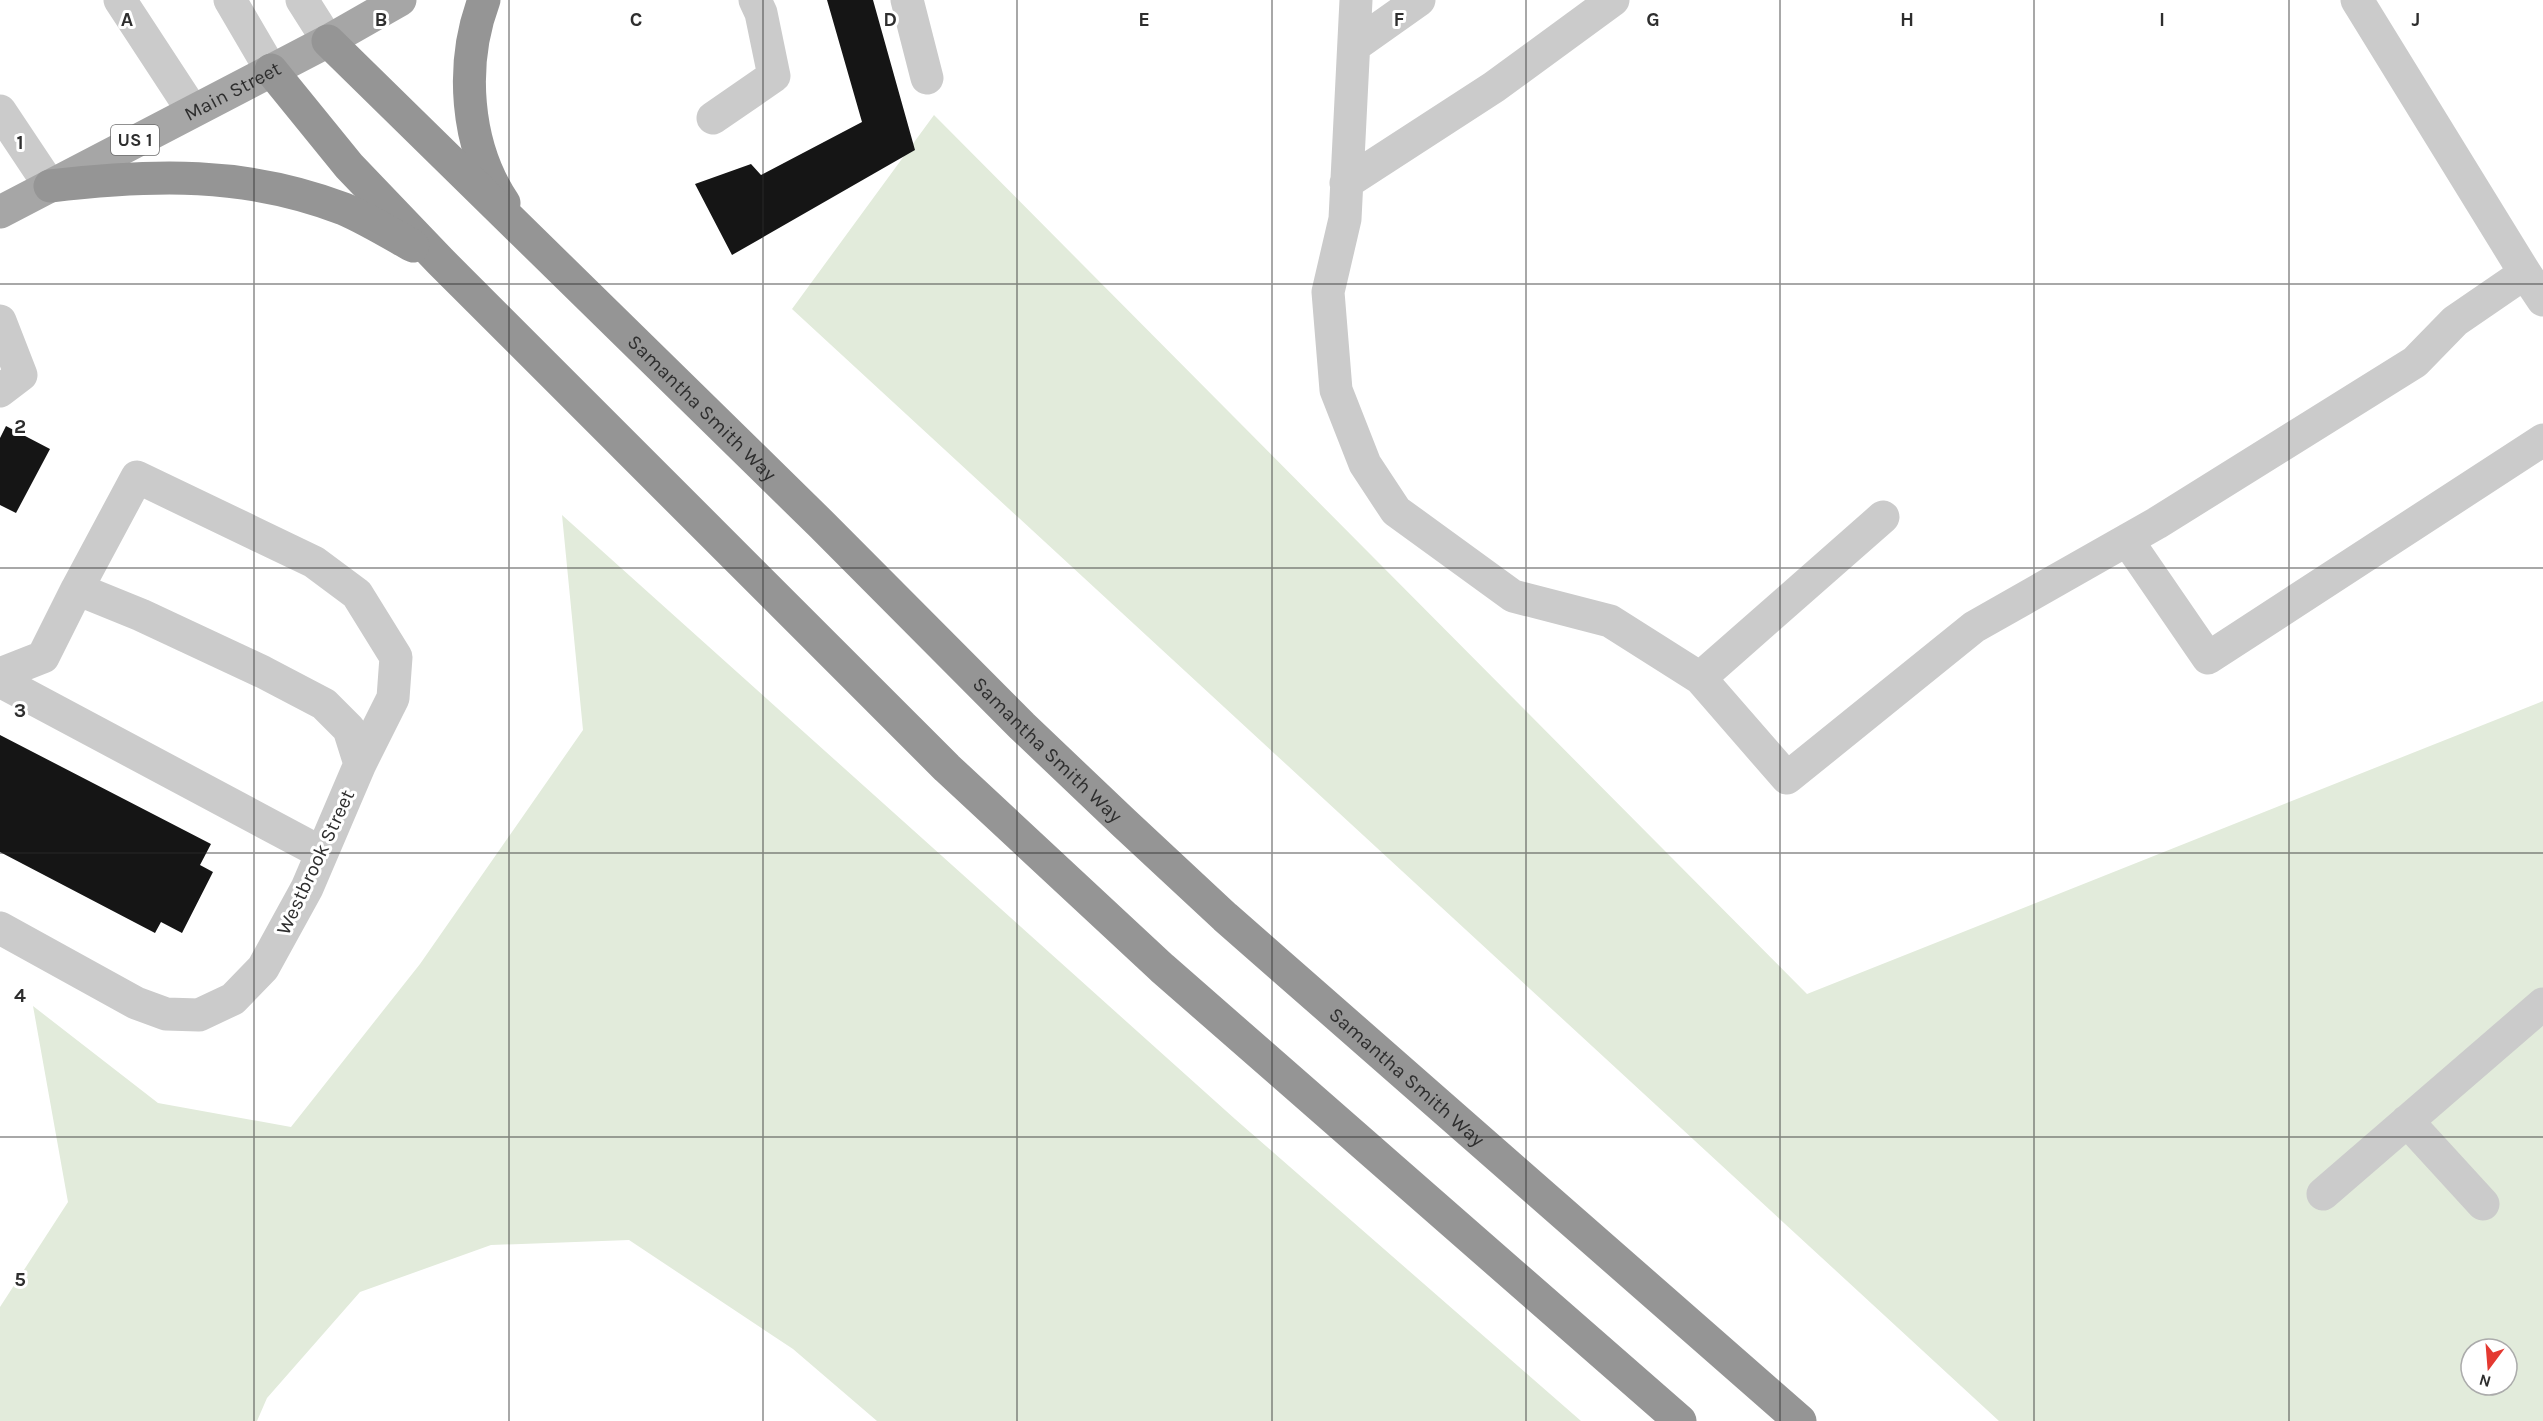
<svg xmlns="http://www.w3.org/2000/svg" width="2543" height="1421" viewBox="0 0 2543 1421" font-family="Karla,sans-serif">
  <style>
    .green { fill: #e2ebdb; fill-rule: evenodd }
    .building { fill: #151515 }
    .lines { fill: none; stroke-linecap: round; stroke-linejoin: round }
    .minor { stroke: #cbcbcb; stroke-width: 33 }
    .major { stroke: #a6a6a6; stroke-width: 33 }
    .highway { stroke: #959595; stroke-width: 33 }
    .grid { fill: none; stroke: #2e2e2e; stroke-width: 1.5; stroke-opacity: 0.55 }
    .labels { text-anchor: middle; stroke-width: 6; stroke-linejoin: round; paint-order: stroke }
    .shield { fill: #fff; stroke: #6d6d6d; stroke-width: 1.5 }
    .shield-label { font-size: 18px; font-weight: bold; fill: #2e2e2e }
    .street-label { font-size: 20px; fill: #2e2e2e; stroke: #fff }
    .grid-label { font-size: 20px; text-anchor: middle; font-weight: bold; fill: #2e2e2e; stroke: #fff; stroke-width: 6; stroke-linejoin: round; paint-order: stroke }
  </style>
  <rect width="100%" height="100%" fill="#fff"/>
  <!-- green -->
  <path class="green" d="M934,115l873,879 736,-293v720h-544l-1207,-1112zM2471,1349h36v36h-36z
    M562,515l673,604 346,302h-704l-84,-72 -164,-109 -138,5 -131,47 -93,106 -10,23h-257v-114l68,-105 -35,-196 125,97 133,24 129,-163 163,-234z"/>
  <!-- building -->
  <path class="building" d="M827,0h46l42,150 -183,105 -37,-71 56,-20 10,11 101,-53z
    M6,426l44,23 -34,64 -16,-8v-67z
    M0,735l211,109 -11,21 13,7 -31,61 -21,-11 -6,11 -155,-81z"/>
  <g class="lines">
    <!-- minor -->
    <path class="minor" d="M120,0l72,110
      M230,0l41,70
      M302,0l26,41
      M907,0l20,78
      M1356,0l-11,219 -17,73 8,98 29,74 31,47 117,85 97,25 90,57 87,100 187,-151 183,-104 258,-161 40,-41 70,-48 -168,-273
      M1354,46l65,-46
      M0,111l50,75
      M713,118l61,-42 -13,-63 -6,-13
      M1346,183l148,-96 119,-87
      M2525,273l18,27
      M0,321l21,54 -21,16
      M2127,540l81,118 335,-218
      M77,589l60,-112 177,85 43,32 39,63 -3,41 -33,66
      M0,674l43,-17 34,-68 64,26 122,57 61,32 25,25 11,35 -53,124 -44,80 -30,31 -34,16 -33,-1 -30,-11 -136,-75
      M1700,678l183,-161
      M0,681l322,172
      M2407,1121l76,83
      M2323,1194l220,-190"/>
    <!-- major -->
    <path class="major" id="s1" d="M0,212l328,-171 72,-41"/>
    <!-- highway -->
    <g class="highway">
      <path d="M484,0c-24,64 -19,145 20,203"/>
      <path id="s2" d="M328,41l494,484 200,201 102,97 101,94 575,504"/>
      <path d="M271,70l78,96 91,95 507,507 215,200 518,453"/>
      <path d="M50,186c103,-12 195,-15 294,23 23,10 46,24 69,37"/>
    </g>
  </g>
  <!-- grid -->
  <path class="grid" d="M254,0v1421M509,0v1421M763,0v1421M1017,0v1421M1272,0v1421M1526,0v1421M1780,0v1421M2034,0v1421M2289,0v1421M0,284h2543M0,568h2543M0,853h2543M0,1137h2543"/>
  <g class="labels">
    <!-- shield labels -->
    <rect class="shield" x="111" y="125" width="48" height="30" rx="4.5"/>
    <g class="shield-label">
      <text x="135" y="146">US 1</text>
    </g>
    <!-- street labels -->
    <g class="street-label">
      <text dy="7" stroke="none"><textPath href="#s1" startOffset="262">Main Street</textPath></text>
      <text dy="7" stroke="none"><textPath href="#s2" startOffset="524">Samantha Smith Way</textPath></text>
      <text dy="7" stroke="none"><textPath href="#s2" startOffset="1010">Samantha Smith Way</textPath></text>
      <text transform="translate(315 862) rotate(-65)" y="7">Westbrook Street</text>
      <text dy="7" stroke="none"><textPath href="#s2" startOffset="1496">Samantha Smith Way</textPath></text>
    </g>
  </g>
  <g class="grid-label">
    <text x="127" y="26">A</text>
    <text x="381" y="26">B</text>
    <text x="636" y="26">C</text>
    <text x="890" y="26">D</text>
    <text x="1144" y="26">E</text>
    <text x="1399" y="26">F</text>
    <text x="1653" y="26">G</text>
    <text x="1907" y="26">H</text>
    <text x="2162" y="26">I</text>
    <text x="2416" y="26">J</text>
    <text x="20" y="149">1</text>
    <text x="20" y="433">2</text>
    <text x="20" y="717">3</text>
    <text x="20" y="1002">4</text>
    <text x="20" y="1286">5</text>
  </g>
  <!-- north arrow -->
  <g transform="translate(2489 1367) rotate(196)"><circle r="28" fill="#ffffff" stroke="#ababab" stroke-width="1.5"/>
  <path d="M0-4.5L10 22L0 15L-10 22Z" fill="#e43931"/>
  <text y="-9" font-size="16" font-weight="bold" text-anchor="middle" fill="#2e2e2e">N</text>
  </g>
</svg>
